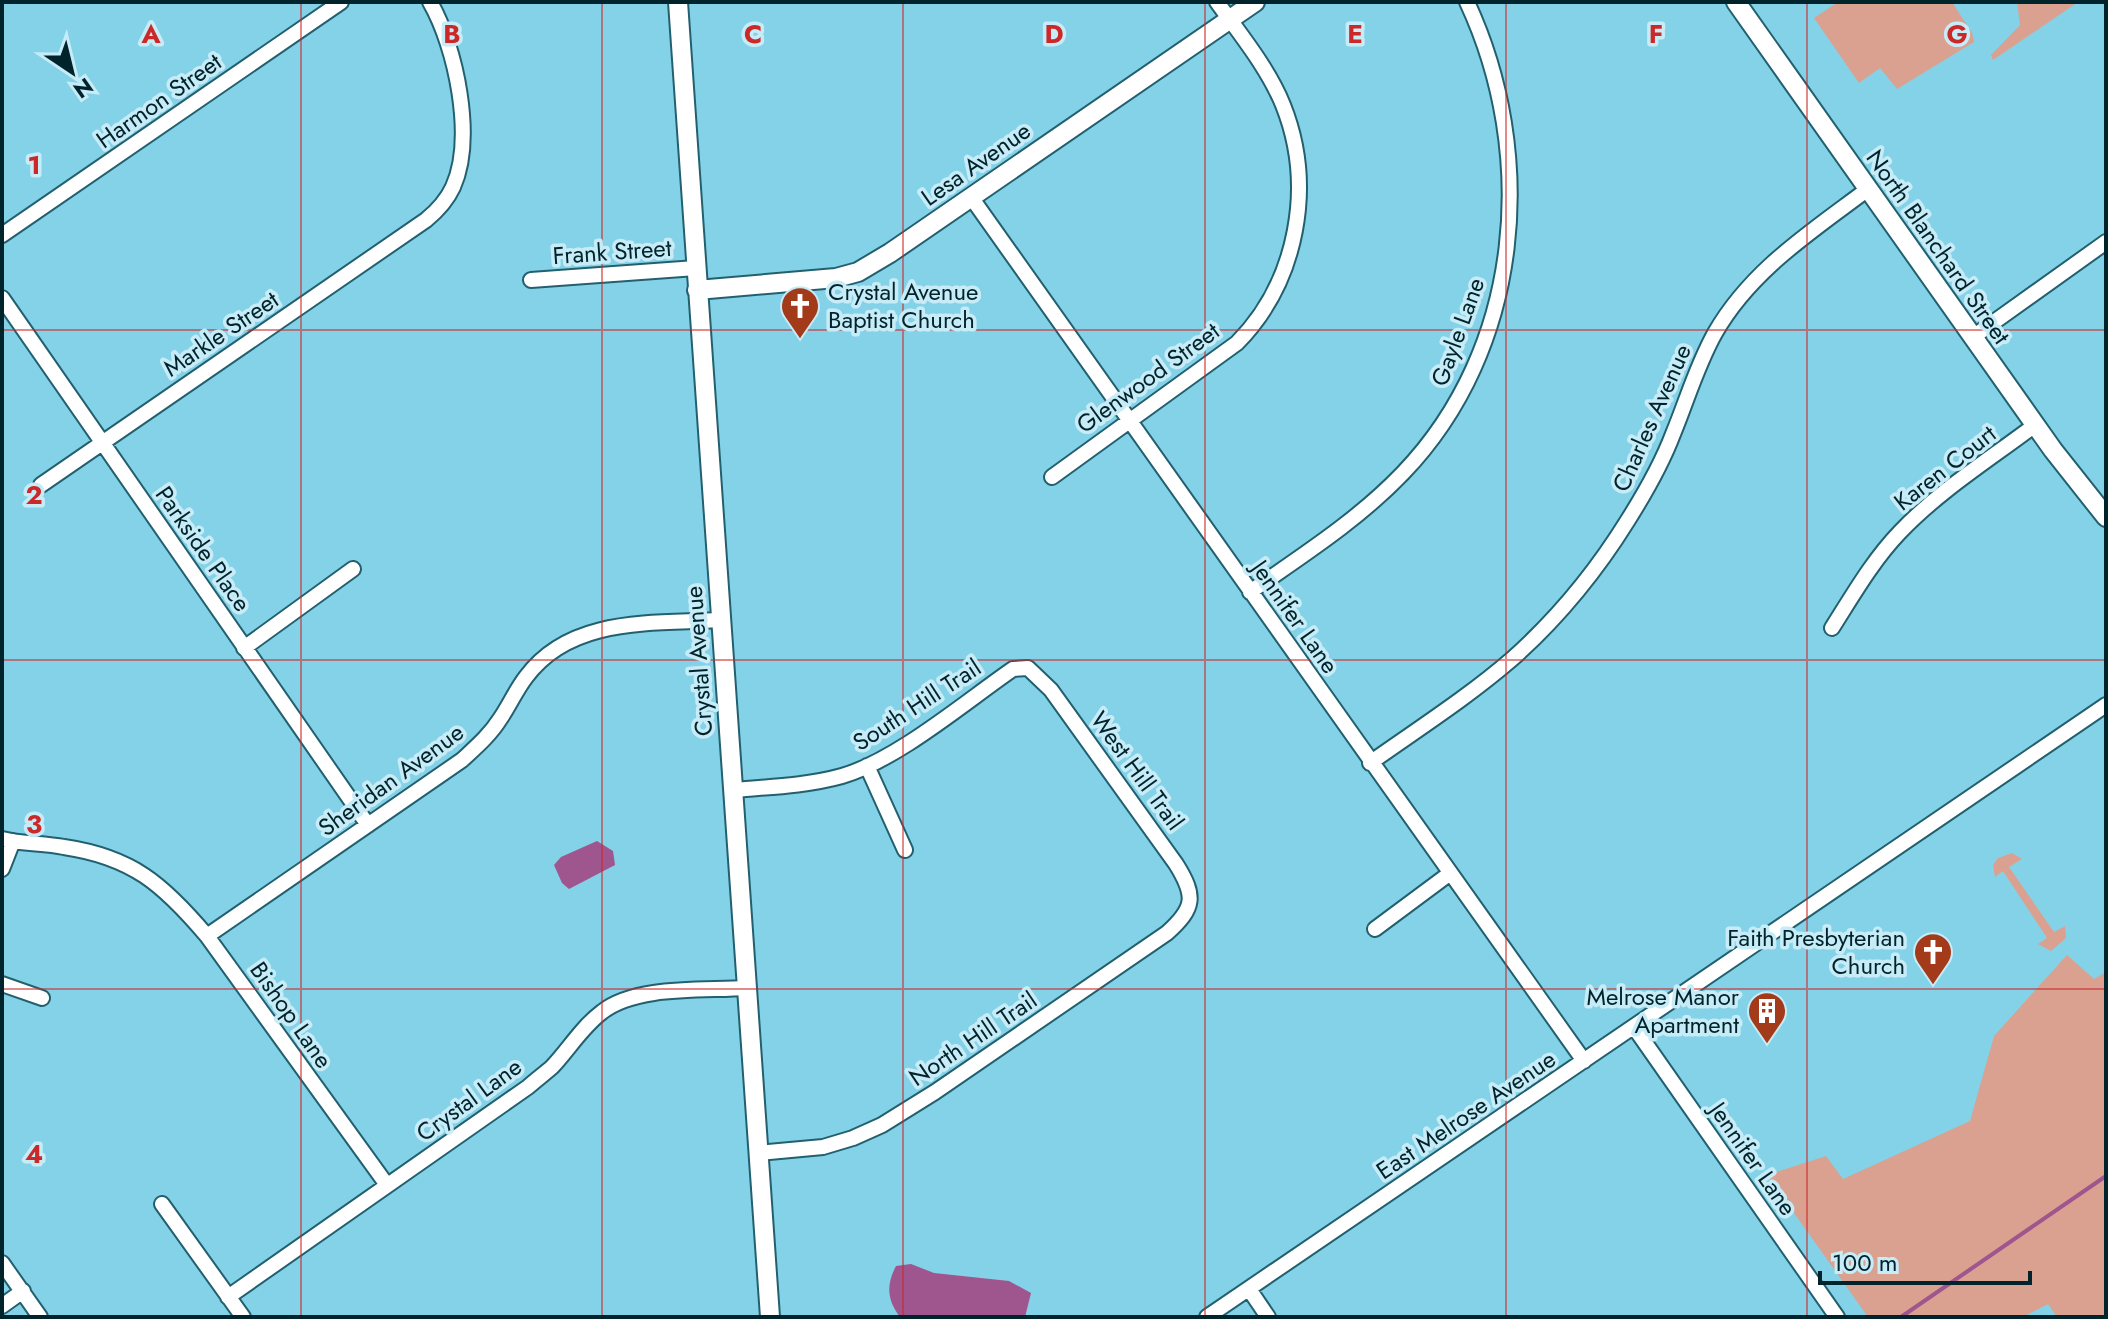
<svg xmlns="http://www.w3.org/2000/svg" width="2108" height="1319" viewBox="0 0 2108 1319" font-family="Jost,sans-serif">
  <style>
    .green { fill: #daa190 }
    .water { fill: #9f558d }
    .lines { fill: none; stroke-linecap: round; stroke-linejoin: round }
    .stream { stroke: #9f558d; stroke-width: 4 }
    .minor-casing { stroke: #23606f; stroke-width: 18 }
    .tertiary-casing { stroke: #23606f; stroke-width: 22 }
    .minor { stroke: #fff; stroke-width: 14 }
    .tertiary { stroke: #fff; stroke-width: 18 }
    .grid { fill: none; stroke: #cb2828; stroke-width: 2; stroke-opacity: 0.55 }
    .labels { text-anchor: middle; stroke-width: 7; stroke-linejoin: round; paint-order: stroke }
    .street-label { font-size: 24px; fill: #01232b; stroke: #c7ecf7 }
    .poi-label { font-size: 24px; fill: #01232b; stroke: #c7ecf7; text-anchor: end }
    .grid-label { font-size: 26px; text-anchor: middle; font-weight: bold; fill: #cb2828; stroke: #c7ecf7; stroke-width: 7; stroke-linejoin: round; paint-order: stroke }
  </style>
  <rect width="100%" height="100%" fill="#84d2e7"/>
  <!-- green -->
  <path class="green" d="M1838,2h114l20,31 2,9 -77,47 -17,-21 -21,15 -45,-65z
    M2017,2h61l-85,58 -2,-5 29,-30z
    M2012,853l10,6 -13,8 45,65 11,-6 1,12 -15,13 -13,-7 9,-6 -44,-67 -8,6 -2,-12 5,-7z
    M2067,955l27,24 12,-7v345h-49l-9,-13 -25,13h-155l-101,-142 59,-19 17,23 127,-58 24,-85z"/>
  <!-- water -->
  <path class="water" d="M597,841l16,10 2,14 -46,24 -7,-6 -8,-18 7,-8z
    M911,1264l23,9 75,8 22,12 -6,24h-125c-13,-17 -14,-32 -4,-51z"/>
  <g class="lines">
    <!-- stream -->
    <path class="stream" d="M1901,1317l205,-141"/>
    <!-- minor casing -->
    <g class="minor-casing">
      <path id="minor" d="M971,197l613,864
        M2,235l339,-233
        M531,280l165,-12
        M2,298l366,527
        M1973,337l133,-95
        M1052,477l185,-134c61,-62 78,-158 46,-238 -15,-37 -43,-71 -66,-103
        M41,485l385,-265c11,-9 21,-20 27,-33 22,-49 3,-140 -23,-185
        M1250,592c53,-37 108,-72 153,-119 120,-125 135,-319 64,-471
        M1832,628c21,-33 41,-68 68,-96 39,-41 90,-73 135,-107
        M244,648l109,-79
        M1370,763c48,-34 98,-66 142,-104 45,-40 85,-89 116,-139 17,-27 34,-57 45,-86 14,-34 24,-69 42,-101 36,-63 96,-101 153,-144
        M867,766l38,84
        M732,790c36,-3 74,-4 110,-14 55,-16 123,-74 171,-107l15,-1 23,22 125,174c20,32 19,44 -9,69l-232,159 -53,33 -29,13 -30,9 -65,6
        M2,839c20,5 41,4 62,8 68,10 99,37 143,89l180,249
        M2,869l11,-28
        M1375,929l74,-55
        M207,936l255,-176c14,-13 28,-25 38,-41 9,-13 16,-29 26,-42 45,-61 127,-53 194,-57
        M2,984l40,14
        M1634,1027l203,290
        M162,1204l81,113
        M2,1263l38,54
        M1249,1289l19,28
        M228,1297l300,-210c8,-7 16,-13 24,-20 17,-18 30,-40 50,-55 34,-27 102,-21 144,-24
        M2,1306l21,-15
        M1207,1317l899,-612"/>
    </g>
    <!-- tertiary casing -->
    <g class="tertiary-casing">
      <path id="tertiary" d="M678,2l92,1315
        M1736,2l317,448 53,67
        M697,290l139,-12 22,-6 32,-19 365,-251"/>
    </g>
    <!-- minor -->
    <use href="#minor" class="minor"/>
    <!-- tertiary -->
    <use href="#tertiary" class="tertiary"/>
  </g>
  <!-- grid -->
  <path class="grid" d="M301,2v1315M602,2v1315M903,2v1315M1205,2v1315M1506,2v1315M1807,2v1315M2,330h2104M2,660h2104M2,989h2104"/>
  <!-- icons -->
  <defs>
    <g id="church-pin" transform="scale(2)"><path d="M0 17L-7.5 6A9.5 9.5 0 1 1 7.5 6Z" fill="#a33b1b" stroke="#c7ecf7"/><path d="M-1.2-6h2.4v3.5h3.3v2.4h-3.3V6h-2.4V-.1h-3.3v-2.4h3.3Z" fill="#fff"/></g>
    <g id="building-pin" transform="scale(2)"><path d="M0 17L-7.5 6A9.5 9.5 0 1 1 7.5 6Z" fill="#a33b1b" stroke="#c7ecf7"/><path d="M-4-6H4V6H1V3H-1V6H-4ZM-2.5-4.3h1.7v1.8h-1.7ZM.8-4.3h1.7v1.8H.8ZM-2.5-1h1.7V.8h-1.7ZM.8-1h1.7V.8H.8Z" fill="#fff"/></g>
  </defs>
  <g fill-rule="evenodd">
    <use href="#church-pin" x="800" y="306"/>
    <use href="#church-pin" x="1933" y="952"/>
    <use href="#building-pin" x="1767" y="1011"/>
  </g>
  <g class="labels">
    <!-- street labels -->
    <g class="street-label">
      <text transform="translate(159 101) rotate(-35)" y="8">Harmon Street</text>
      <text transform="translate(976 164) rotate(-35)" y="8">Lesa Avenue</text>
      <text transform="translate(1938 247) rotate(55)" y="8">North Blanchard Street</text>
      <text transform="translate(612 252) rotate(-4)" y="8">Frank Street</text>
      <text transform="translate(1458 332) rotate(-70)" y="8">Gayle Lane</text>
      <text transform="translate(221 334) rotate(-34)" y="8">Markle Street</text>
      <text transform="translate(1148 378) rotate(-36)" y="8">Glenwood Street</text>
      <text transform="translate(1652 418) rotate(-66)" y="8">Charles Avenue</text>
      <text transform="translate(1945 468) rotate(-38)" y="8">Karen Court</text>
      <text transform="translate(203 549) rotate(55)" y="8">Parkside Place</text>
      <text transform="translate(1295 617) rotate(55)" y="8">Jennifer Lane</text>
      <text transform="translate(699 661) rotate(-94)" y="8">Crystal Avenue</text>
      <text transform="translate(917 705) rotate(-33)" y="8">South Hill Trail</text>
      <text transform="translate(1137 771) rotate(54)" y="8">West Hill Trail</text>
      <text transform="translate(391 780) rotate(-36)" y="8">Sheridan Avenue</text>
      <text transform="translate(291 1015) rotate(55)" y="8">Bishop Lane</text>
      <text transform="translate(973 1039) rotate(-34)" y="8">North Hill Trail</text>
      <text transform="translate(469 1100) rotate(-36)" y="8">Crystal Lane</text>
      <text transform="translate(1466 1115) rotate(-34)" y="8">East Melrose Avenue</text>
      <text transform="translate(1753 1159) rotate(55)" y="8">Jennifer Lane</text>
    </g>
    <!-- poi labels -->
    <g class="poi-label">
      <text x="828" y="300" text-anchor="start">Crystal Avenue<tspan x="828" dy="28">Baptist Church</tspan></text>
      <text x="1905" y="946">Faith Presbyterian<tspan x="1905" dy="28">Church</tspan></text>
      <text x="1739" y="1005">Melrose Manor<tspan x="1739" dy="28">Apartment</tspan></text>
    </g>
  </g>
  <g class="grid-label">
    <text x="151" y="43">A</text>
    <text x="452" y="43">B</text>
    <text x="753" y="43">C</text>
    <text x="1054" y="43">D</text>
    <text x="1355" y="43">E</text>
    <text x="1656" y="43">F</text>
    <text x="1957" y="43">G</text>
    <text x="34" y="174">1</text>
    <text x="34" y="504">2</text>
    <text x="34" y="833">3</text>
    <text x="34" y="1163">4</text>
  </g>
  <!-- border -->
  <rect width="2108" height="1319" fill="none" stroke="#01232b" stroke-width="8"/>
  <!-- north arrow -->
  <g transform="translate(72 72) rotate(145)" stroke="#c7ecf7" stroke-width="6" paint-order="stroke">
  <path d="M0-6L14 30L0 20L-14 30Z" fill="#01232b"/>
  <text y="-12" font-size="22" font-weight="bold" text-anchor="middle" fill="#01232b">N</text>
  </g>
  <!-- scale -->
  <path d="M1820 1271v12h210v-12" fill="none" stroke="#01232b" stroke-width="4"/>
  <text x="1832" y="1271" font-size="24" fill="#01232b" stroke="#c7ecf7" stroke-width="6" paint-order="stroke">100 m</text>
</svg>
